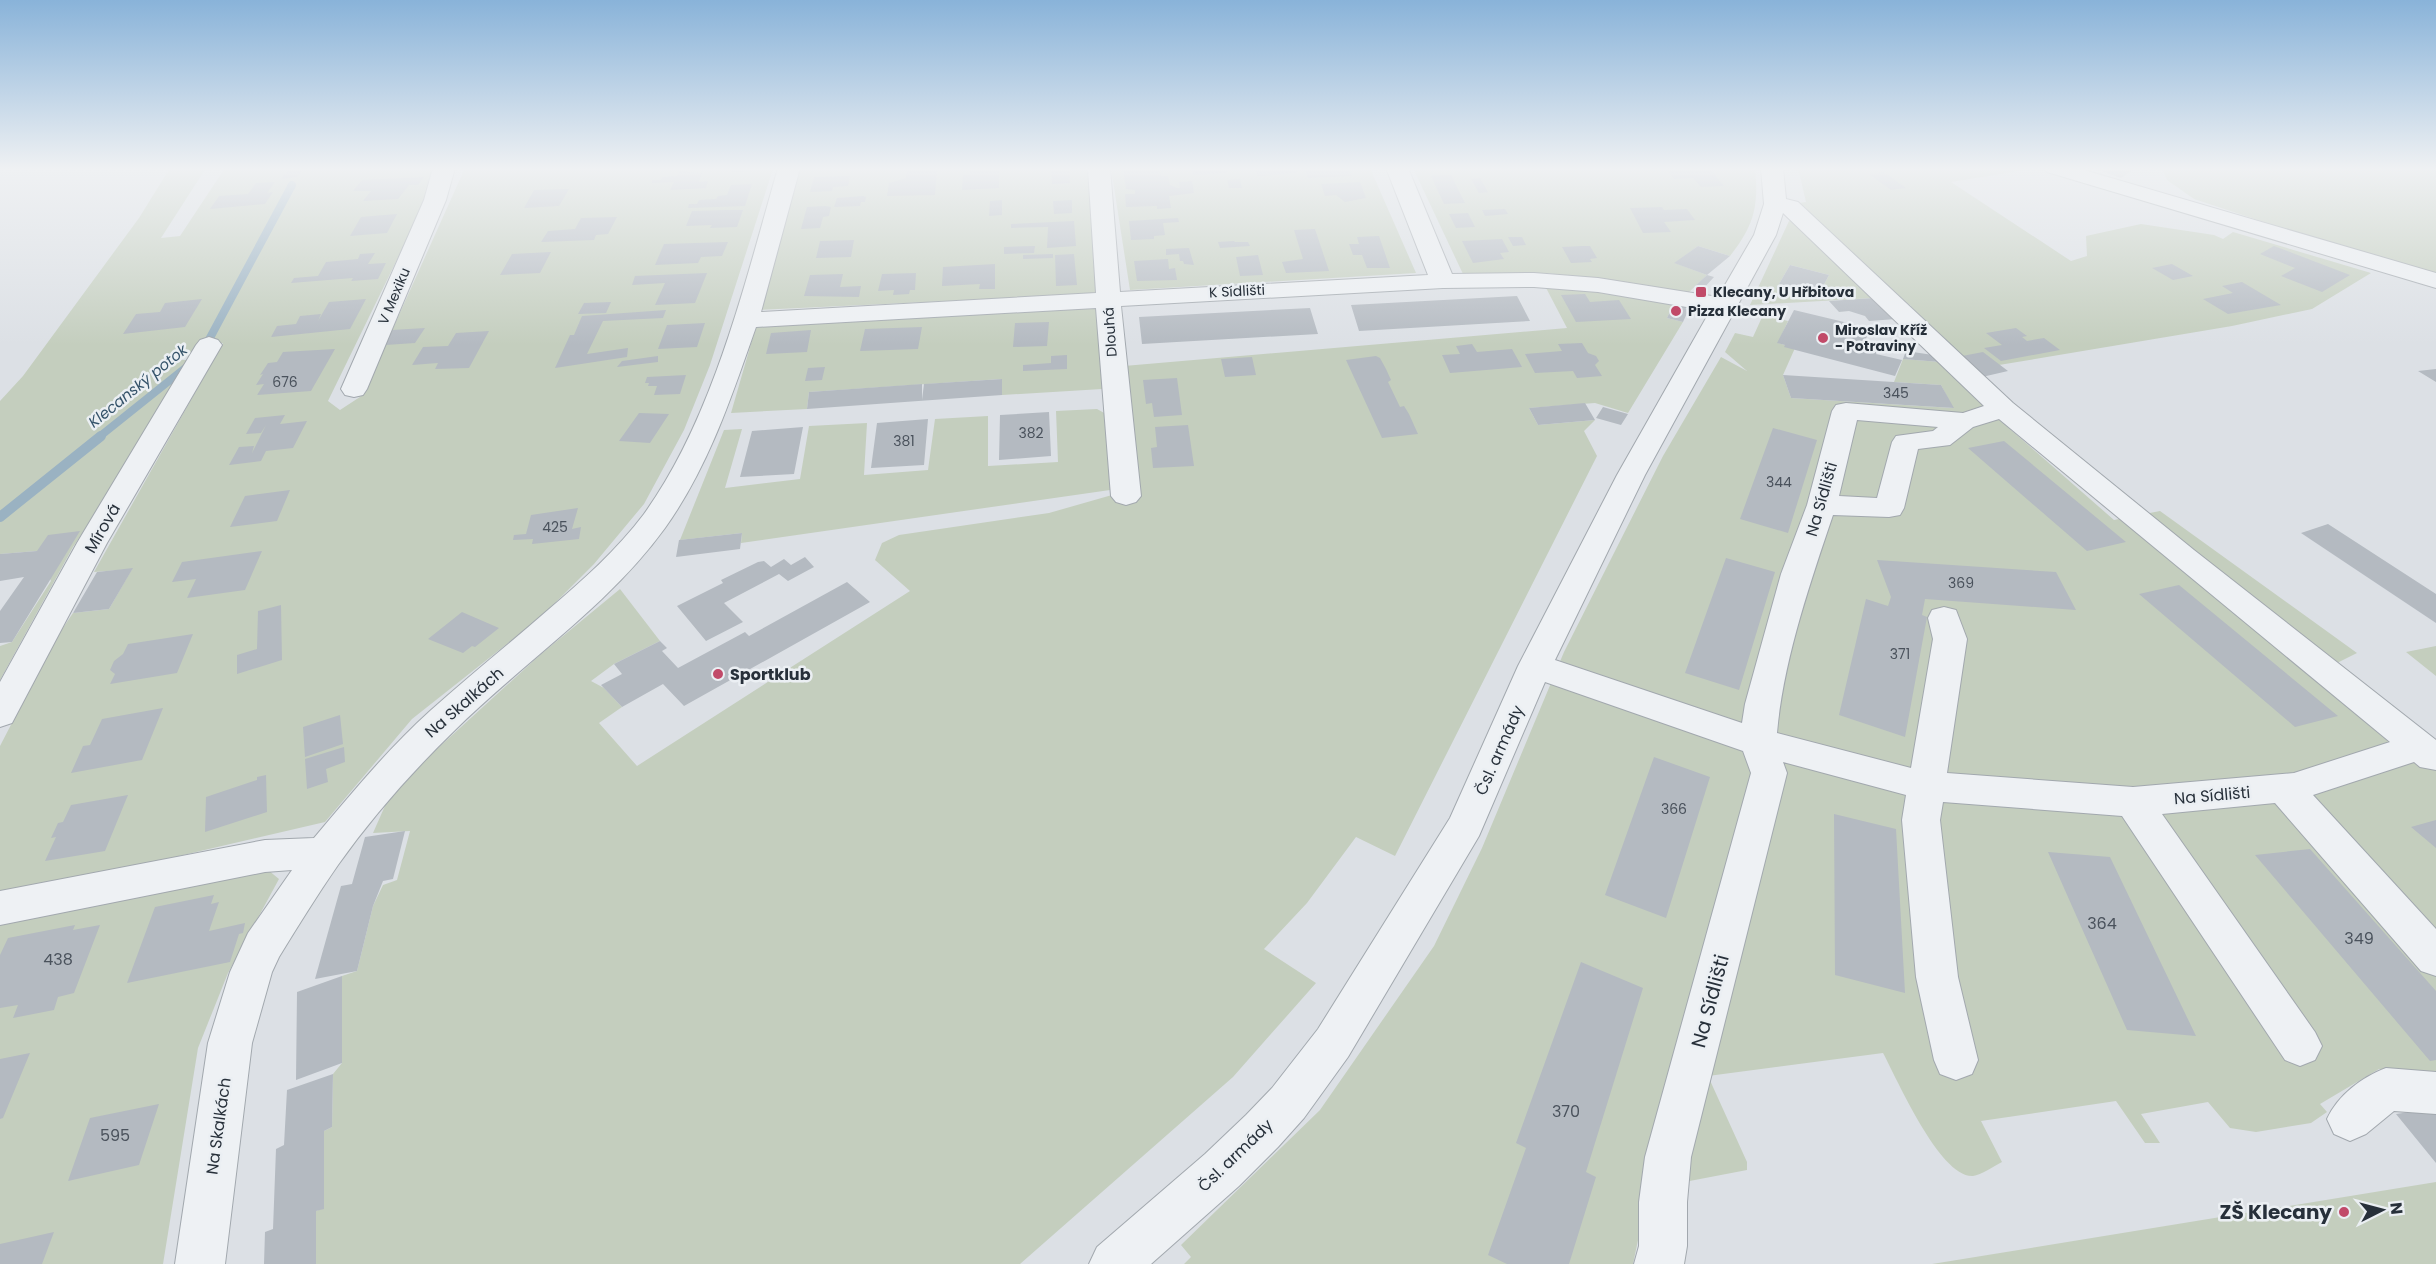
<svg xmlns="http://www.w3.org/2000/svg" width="2436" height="1264" viewBox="0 0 2436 1264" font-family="Poppins,sans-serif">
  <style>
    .green { fill: #c4cebe; fill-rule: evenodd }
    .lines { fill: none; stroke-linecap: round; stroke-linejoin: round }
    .stream-far1 { stroke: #9ab2c2; stroke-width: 8 }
    .stream { stroke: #9ab2c2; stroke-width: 10 }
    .building { fill: #b4bac1 }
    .minor-casing { stroke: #a2a8ae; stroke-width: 2 }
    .minor { fill: #eef1f4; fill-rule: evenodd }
    .poi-dot { fill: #c14a69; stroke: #ebeff3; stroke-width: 2 }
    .labels { text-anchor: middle; stroke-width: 5; stroke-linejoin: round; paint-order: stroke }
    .far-street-label { font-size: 14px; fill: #27303a; stroke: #ebeff3 }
    .far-poi-label { font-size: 14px; font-weight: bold; fill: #27303a; stroke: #ebeff3; text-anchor: start }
    .number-label { font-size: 14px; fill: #4a525c }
    .far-water-label { font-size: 15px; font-style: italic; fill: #35536a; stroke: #ebeff3 }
    .street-label { font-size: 16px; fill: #27303a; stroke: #ebeff3 }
    .poi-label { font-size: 16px; font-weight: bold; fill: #27303a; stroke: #ebeff3; text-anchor: start }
    .near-number-label { font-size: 16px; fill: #4a525c }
    .near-street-label { font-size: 20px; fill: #27303a; stroke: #ebeff3 }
    .near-poi-label { font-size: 20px; font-weight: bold; fill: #27303a; stroke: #ebeff3; text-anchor: end }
  </style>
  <rect width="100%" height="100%" fill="#dce0e5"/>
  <!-- green -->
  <path class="green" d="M170,168h36l-45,70 19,-2 45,-68h212l-8,26 -101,207 12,9 23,-15 102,-227 308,1 -63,196 -26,65 -40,74 -50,60 -53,53 -129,102 -87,103 -206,48 -119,22v-146l56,-108 17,-25 36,-4 23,-40 -38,3 129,-229 -25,2 -5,7 -16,8h12l-77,129 -39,58 -73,133v-34l12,-4 39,-61 -14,-30 -37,3v-153l23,-25 116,-158z
    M861,168h227l13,126 -344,16 42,-139z
    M1111,168h259l46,105 -286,17z
    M1413,168h342c4,38 -1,58 -25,88l-32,-10 -23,17 32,12 -20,19 -101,-17 -41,-4 -82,1z
    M1798,168h221l6,2 -74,12 120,79 16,-5 -1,-20 55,-12 73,11 9,4 10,-7 138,41 -59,36 -80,17 -233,39 -42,-8 -51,-49 5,-2 -39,-28 -73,-75 7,-1z
    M2162,168h274v107l-118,-35 -124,-41 -27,-19z
    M1789,221l7,1 78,76 -124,7zM1790,265l39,10 -10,19 -40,-10z
    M1544,284l130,19 -7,15 16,4 -55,91 -33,-10 -66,5 9,17 57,-5 -11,11 13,25 -202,400 -39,-19 -49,66 -43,46 52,34 -83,94 -213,187h-704v-53l8,-3v-77l8,-4 1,-53 9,-11v-87l15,-5 16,-65 10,-21 14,-5 13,-49 -37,2 19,-43 148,-135 80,-66 40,52 -46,23 -23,17 13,7 18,19 -23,16 38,43 273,-175 -35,-31 7,-17 17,-8 150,-22 91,-26 -16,-121 443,-38z
    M1096,304l6,85 -100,6 -1,-16 -192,13 -2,17 -76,4 26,-90z
    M1763,315l25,6 -10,22 17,5 -12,27 8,23 162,10 -12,-23 -47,-3 9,-23 37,3 71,68 103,90 46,-9 197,142 -20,10 99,81v334l-57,-9 -59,35 7,8 -16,11 -55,9 -26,-4 -22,-26 -67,12 19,29h-15l-29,-42 -135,20 21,41c-8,4 -21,13 -29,14 -33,2 -76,-97 -90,-123l-175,23 39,86v8l-73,14 -24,-1 -17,81h-449l7,-7 -10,-12 139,-135 114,-164 48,-98 82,-196 99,-196 58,-99 26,14 -22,-19 10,-19 18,4z
    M1097,409l9,5 4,76 -369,53 1,-10 -62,7 44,-110 18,-1 -17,59 75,-9 9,-53 58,-3 -3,52 64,-5 7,-51 53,-3v50l70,-4 -2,-51z
    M2436,646v30l-30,-24z
    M268,870l11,9 -51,94 -30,75 -35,216h-163v-344z
    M2436,1182v82h-504z"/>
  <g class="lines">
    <!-- stream-far1 -->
    <path class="stream-far1" d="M204,349l88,-164
      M99,437l90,-72"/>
    <!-- stream -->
    <path class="stream" d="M0,517l101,-81"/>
  </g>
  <!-- building -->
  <path class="building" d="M290,168h15l-8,9 -16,2z
    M732,168h25l-1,3 -25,1z
    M937,168l-2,27 -48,1 2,-13 17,-5 1,-8z
    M1051,168h18l1,15 -18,1z
    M1123,168h36l2,8h7l2,9 7,3h3l-1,-6 13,-1 2,12 -25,3 2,12 -14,1v-3l-31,1 -1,-13h10v-4l-9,-1z
    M1192,168h34l1,5 -34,2z
    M1255,168h40l2,5 -39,3z
    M1305,168h44l3,8 -44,2z
    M1666,168h43l15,18 -23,1 -8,-9 -19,1z
    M2093,168h43l-15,10z
    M999,169v19l-37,2 1,-15h7v-4z
    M679,171l23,2 -3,9 9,-1 -2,7 -36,2 4,-8 -22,1v-3h9l1,-3 15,-1z
    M1881,172l4,1 21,15 -15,2 -21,-15z
    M1451,175l14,28 -21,1 -13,-28z
    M850,176l-2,10 -15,1 -1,4 -22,1 4,-15z
    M424,177l-6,8h-9l-11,14 -35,2 8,-10h-18l9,-11z
    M1480,178l8,14 -9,1 -8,-14z
    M1240,179l2,9h-13l-2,-8z
    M275,182l-8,11 6,-1 -8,12 -55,5 9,-13 29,-2 8,-11z
    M1360,182l6,16 -21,4 -9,-7 -11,1 -4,-12z
    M752,184l-7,22 -57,2 1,-4h8l2,-4 17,-1 2,-3 9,-1 4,-10z
    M569,189l-10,17 -35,2 10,-18z
    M863,196l3,1 -1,5h-4l-1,4 -26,1 3,-9z
    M1002,200v15l-13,1 1,-15z
    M1072,200v13l-18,1 -1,-13z
    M825,206l6,1 -2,9 -6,1 -3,11 -19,1 6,-22z
    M1662,207l2,3 23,-1 8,11 -31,2 7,10 -28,1 -13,-25z
    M1505,209l3,5 -23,2 -3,-6z
    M726,210h17l-6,17 -27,1 2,-3 -26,1 6,-15z
    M1468,213l7,14 -19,1 -7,-14z
    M397,214l-10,19 -37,3 11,-19z
    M617,217l-9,17 -12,1 -2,5 -53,2 7,-11 27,-2 6,-11z
    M1178,218l1,4 -16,1 2,12 -11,1v3l-23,1 -2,-19z
    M1074,221l2,25 -29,2 1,-21 -37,1v-4z
    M1315,229l14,42 -43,2 -4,-11 21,-3 -9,-29z
    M1379,236l11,32h-23l-5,-13h-9l-4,-11h10l-2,-7z
    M1508,237h14l4,8 -13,1z
    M1502,239l7,13 -9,1 4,6 -31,4 -11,-22z
    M854,240l-3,17 -35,1 4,-17z
    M1234,241l1,1h13l2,4 -30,2 -2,-6z
    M728,242l-6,14 -21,1 -3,6 -43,2 9,-21z
    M1035,246l-1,7 -30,1v-7z
    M1582,246h8l7,12 -7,1 2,3 -21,1 -9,-16z
    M1698,246l32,10 -23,19 -33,-12z
    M2274,246l76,29 -28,17 -41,-16 14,-8 -35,-14z
    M1189,248l5,17 -10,-1 -1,-3h-3l-1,-7 -13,1v-6z
    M551,252l-11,21 -40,2 12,-21z
    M375,253l-7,11 18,-1 -8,16 -27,2 2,-3 -62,5 3,-5 24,-2 8,-14 32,-3 2,-5z
    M1053,254v4l-30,1v-4z
    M1074,254l3,31 -21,1 -1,-31z
    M1258,255l5,20 -23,1 -4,-19z
    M1168,259l1,10 6,-1 2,12 -40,1 -3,-20z
    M995,264v25h-16l1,-5 -38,2 1,-19z
    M2172,264l21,12 -20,4 -21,-12z
    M1790,265l39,10 -10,19 -40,-10z
    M707,273l-12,30 -40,2 10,-22 -33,2 3,-9z
    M916,273l-1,17h-5l-1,4 -16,1 1,-5 -16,1 4,-17z
    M843,274l-3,13 21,-1 -2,11 -55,-1 6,-21z
    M1707,275l7,2 -12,13 -8,-3z
    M2242,282l39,23 -53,9 -25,-15 30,-6 -11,-7z
    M1585,294l5,8 29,-2 12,19 -55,3 -15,-27z
    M1517,296l13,25 -171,10 -8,-26z
    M1874,298l22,21 -27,2 -4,-5 -16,-5 -10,1 -10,-11z
    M202,299l-17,28 -62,7 13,-20 24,-2 5,-9z
    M366,299l-16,30 -79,8 6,-11 19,-2 4,-8 21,-2 -3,7 11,-19z
    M611,302l-5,11 -28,1 6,-11z
    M1674,303l9,2 5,6 -5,11 -16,-4z
    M1310,308l8,26 -176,10 -3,-27z
    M666,310l-3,8 -60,3 -16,33 41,-6 -1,9 -72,11 15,-33h4l8,-19z
    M1794,310l75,18 -4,15 14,3 -3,8 26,6 -7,16 -111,-29 1,-2 -8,-2z
    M1049,322l-2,24 -34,1 2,-24z
    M705,323l-8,24 -39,2 9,-24z
    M922,327l-4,22 -58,2 5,-22z
    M425,328l-10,15 -30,2 7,-15z
    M2016,328l11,8 -5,1 5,4 17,-3 16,12 -59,11 -17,-13 18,-3 -16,-12z
    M811,330l-4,22 -41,2 5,-21z
    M489,331l-20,37 -34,1 3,-6 -26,2 11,-18 25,-1 8,-13z
    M1582,343l6,10 8,3 3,5 -4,4 7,11 -25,2 -4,-7 -38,2 -10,-19 37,-3 -4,-7z
    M1472,344l5,8 35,-3 10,18 -72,6 -8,-18 18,-1 -4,-8z
    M335,349l-24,42 -54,4 7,-11 -8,1 7,-11 -3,1 8,-12 9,-1 6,-10z
    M1906,351l27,4 7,7 -37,-3z
    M1983,352l25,19 -26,6 -25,-20z
    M1067,355v14l-44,2v-6l28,-2v-7z
    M658,356v6l-41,5 5,-6z
    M1376,356l4,2 6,11 5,11 -3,2 12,25 4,-1 5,8 9,20 -36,4 -36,-78z
    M1252,357l4,18 -31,2 -4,-18z
    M825,367l-3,13 -17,1 3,-13z
    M2436,369v13l-18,-11z
    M686,375l-6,19 -26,1 3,-9h-9l1,-3h-4l2,-6z
    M1783,375l158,10 13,23 -163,-10z
    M1177,378l5,37 -28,2 -2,-14 -6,1 -3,-24z
    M1002,379v16l-195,14 2,-17 113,-8v16l2,-16z
    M1585,403l10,17 -57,5 -9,-17z
    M1603,407l25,7 -7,11 -25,-7z
    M1049,412l2,44 -52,4 1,-45z
    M639,413l30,1 -19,29 -31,-2z
    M285,415l-5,9 27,-3 -14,27 -27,3 -5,10 -32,4 10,-18 15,-1 -2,7 14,-28 -5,8 -15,1 9,-16z
    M928,419l-4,46 -53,3 6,-45z
    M1188,425l6,41 -41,2 -2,-20 6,-1 -2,-20z
    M803,427l-9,47 -54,3 12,-46z
    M1773,428l44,12 -29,93 -48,-14z
    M2004,441l122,101 -39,9 -119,-103z
    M290,490l-13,31 -47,6 15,-31z
    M578,508l-6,21 9,-2 -2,12 -47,5 1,-5 -20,1 1,-5 12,-1 5,-19z
    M2328,524l108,70v29l-135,-90z
    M80,531l-68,111 -12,1v-32l24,-34 -24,4v-27l37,-3 11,-16z
    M742,533l-2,16 -64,8 3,-17z
    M262,551l-17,39 -58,8 9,-19 -24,3 10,-20z
    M805,557l9,10 -26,14 -9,-7 -55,29 19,19 -37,19 -29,-35 46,-23 -2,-3 37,-18 6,-1 7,6 13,-8 7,6z
    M1726,558l49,14 -36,118 -54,-17z
    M1877,560l179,12 20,38 -151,-11 -3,16 5,2 -22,120 -66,-22 27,-116 22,7 3,-9z
    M133,568l-24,41 -36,4 24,-41z
    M847,582l23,20 -186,104 -21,-22 -41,23 -21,-22 21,-11 -8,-10 46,-23 7,7 -5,3 16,17 67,-36 4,4z
    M2179,585l159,131 -43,11 -156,-133z
    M281,605l1,55 -45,14v-19l20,-6 1,-38z
    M462,612l37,16 -24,19 -3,-1 -9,7 -35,-14z
    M193,634l-16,39 -67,11 5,-10 -5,-4 4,-9 9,-7 5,-10z
    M163,708l-21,52 -71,13 12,-27 7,-1 12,-26z
    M340,715l3,29 -38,13 -2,-30z
    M344,747l1,15 -19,7 2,13 -21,7 -2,-30z
    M1654,757l56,20 -44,141 -61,-23z
    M266,775l1,37 -62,20 1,-35 51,-17v-3z
    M128,795l-23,56 -60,10 11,-24 -5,1 7,-15 5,-1 8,-17z
    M1834,814l62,15 9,164 -70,-18z
    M2436,820v28l-25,-21z
    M405,831l-12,48 -10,2 -10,25 -16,65 -42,8 26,-93 11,-2 13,-47z
    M2310,849l126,142v69l-6,1 -175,-206z
    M2048,852l62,5 86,179 -69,-6z
    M214,895l-3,9 8,-2 -10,29 36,-8 -2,10 -4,1 -9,28 -103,21 28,-76z
    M75,925l-2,5 27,-5 -26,68 -16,4 -4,13 -41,8 5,-13 -18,3v-53l8,-17z
    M1581,962l62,26 -57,184 10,5 -27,87h-62l-19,-9 38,-107 -10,-5z
    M342,976v87l-46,17 1,-88z
    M30,1053l-27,65 -3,1v-60z
    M333,1074l-1,53 -8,4v78l-8,2v53h-52l1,-32 8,-3 3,-80 8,-4 3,-55z
    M159,1104l-20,61 -71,16 22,-63z
    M2436,1108v55l-40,-49z
    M54,1232l-12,32h-42v-20z"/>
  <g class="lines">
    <!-- minor casing -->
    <g class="minor-casing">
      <path id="minor" d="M433,168h22l-9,32 -79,189 -4,6 -9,2 -9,-2 -4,-6 83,-189z
        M778,168h22l-39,144 335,-19 -8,-125h22l10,124 308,-17 -42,-107h22l44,106 82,-1 64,5 120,19 36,-62 10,-31 -3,-36h22l3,31 12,3 215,201 181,147 242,190v30l-16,-3 -6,-5 -101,33 123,134v47l-15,-5 -146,-168 -113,11 153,218 7,14 -7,14 -15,6 -15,-6 -163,-244 -179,-14 -3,18 18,157 20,83 -6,14 -16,6 -16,-6 -6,-14 -18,-83 -14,-157 4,-25 -123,-33 4,11 -96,384 -4,45v44l-3,18h-50l5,-18v-44l6,-45 106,-384 -8,-22 -198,-69 -66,154 -131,221 -44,61 -26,29 -39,39 -88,78h-62l8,-17 108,-93 41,-39 26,-27 46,-59 132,-211 68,-152 99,-191 93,-164 -112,-19 -64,-5 -91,1 -322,18 20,190 -5,6 -10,3 -10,-3 -5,-6 -15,-188 -340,19c-25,71 -47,139 -91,201 -58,80 -143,135 -212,204 -42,41 -81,85 -115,133 -21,30 -40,61 -59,92l-7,15 -20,71 -27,221h-50l33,-221 22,-71 18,-39 44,-63 -27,2 -265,53v-34l265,-51 49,-2c37,-44 73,-88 116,-127 39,-35 79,-67 118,-101 34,-29 69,-60 96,-96 70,-97 101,-232 134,-346zM1783,213l201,193 -21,7 -117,-10 -10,2 -4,6 -25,94 -26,69 -36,130 -3,19 -187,-63 90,-185 131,-240zM1999,419l391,323 -96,31 -161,14 -186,-14 20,-134 -11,-29 -12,-3 -12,3 -4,8 5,21 -22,129 -134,-35c6,-71 33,-150 56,-218l56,2 11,-2 4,-7 14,-59 32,-4 23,-18zM1857,420l81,7 -5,4 -37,5 -4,6 -15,56 -38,-2z
        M2044,168h33l359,105v15l-389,-116z
        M209,337l9,3 4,5 -115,198 -95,180 -12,4v-45l77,-139 119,-198 4,-5z
        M2386,1068l50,4v42l-42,-3 -28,23 -16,7 -16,-7 -7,-15c11,-24 35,-42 59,-51z"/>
    </g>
    <!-- minor -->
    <use href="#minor" class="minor"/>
  </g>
  <!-- sky -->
  <linearGradient id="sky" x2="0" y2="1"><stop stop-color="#89b3d9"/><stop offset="0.49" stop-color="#eff1f3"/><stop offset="1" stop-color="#eff1f3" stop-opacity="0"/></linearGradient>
  <rect width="2436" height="345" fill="url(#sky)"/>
  <!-- markers -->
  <g class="poi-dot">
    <rect x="1695" y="286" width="12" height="12" rx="3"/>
    <circle cx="1676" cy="311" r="6"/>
    <circle cx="1823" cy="338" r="6"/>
    <circle cx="718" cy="674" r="6"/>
    <circle cx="2344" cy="1212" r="6"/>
  </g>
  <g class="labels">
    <!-- far-street labels -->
    <g class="far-street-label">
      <text transform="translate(1237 291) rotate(-3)" y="5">K Sídlišti</text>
      <text transform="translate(394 296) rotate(-67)" y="5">V Mexiku</text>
      <text transform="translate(1110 332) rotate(-94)" y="5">Dlouhá</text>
    </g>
    <!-- far-poi labels -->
    <g class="far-poi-label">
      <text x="1713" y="297">Klecany, U Hřbitova</text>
      <text x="1688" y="316">Pizza Klecany</text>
      <text x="1835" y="335">Miroslav Kříž<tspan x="1835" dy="16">- Potraviny</tspan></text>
    </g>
    <!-- number labels -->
    <g class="number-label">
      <text x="285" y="387">676</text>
      <text x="1896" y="398">345</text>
      <text x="1031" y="438">382</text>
      <text x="904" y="446">381</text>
      <text x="1779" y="487">344</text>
      <text x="555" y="532">425</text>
      <text x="1961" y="588">369</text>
      <text x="1900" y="659">371</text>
      <text x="1674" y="814">366</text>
    </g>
    <!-- far-water labels -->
    <g class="far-water-label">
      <text transform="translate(138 386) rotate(-39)" y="5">Klecanský potok</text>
    </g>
    <!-- street labels -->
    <g class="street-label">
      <text transform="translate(1821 499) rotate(-74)" y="6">Na Sídlišti</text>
      <text transform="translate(102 528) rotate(-60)" y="6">Mírová</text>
      <text transform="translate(464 702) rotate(-41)" y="6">Na Skalkách</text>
      <text transform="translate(1499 750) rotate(-66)" y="6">Čsl. armády</text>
      <text transform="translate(2212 795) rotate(-5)" y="6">Na Sídlišti</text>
      <text transform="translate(218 1126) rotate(-82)" y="6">Na Skalkách</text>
      <text transform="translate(1235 1155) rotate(-44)" y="6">Čsl. armády</text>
    </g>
    <!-- poi labels -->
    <g class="poi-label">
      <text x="730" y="680">Sportklub</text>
    </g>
    <!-- near-number labels -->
    <g class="near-number-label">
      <text x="2102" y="929">364</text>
      <text x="2359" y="944">349</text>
      <text x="58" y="965">438</text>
      <text x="1566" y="1117">370</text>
      <text x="115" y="1141">595</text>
    </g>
    <!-- near-street labels -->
    <g class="near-street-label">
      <text transform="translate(1710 1001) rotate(-75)" y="7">Na Sídlišti</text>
    </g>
    <!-- near-poi labels -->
    <g class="near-poi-label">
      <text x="2332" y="1219">ZŠ Klecany</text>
    </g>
  </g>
  <!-- north arrow -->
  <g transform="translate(2382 1210) rotate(84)" stroke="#ebeff3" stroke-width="4.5" paint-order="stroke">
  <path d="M0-4.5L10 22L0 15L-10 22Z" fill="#27303a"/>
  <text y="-9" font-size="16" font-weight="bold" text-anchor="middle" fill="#27303a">N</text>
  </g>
</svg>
